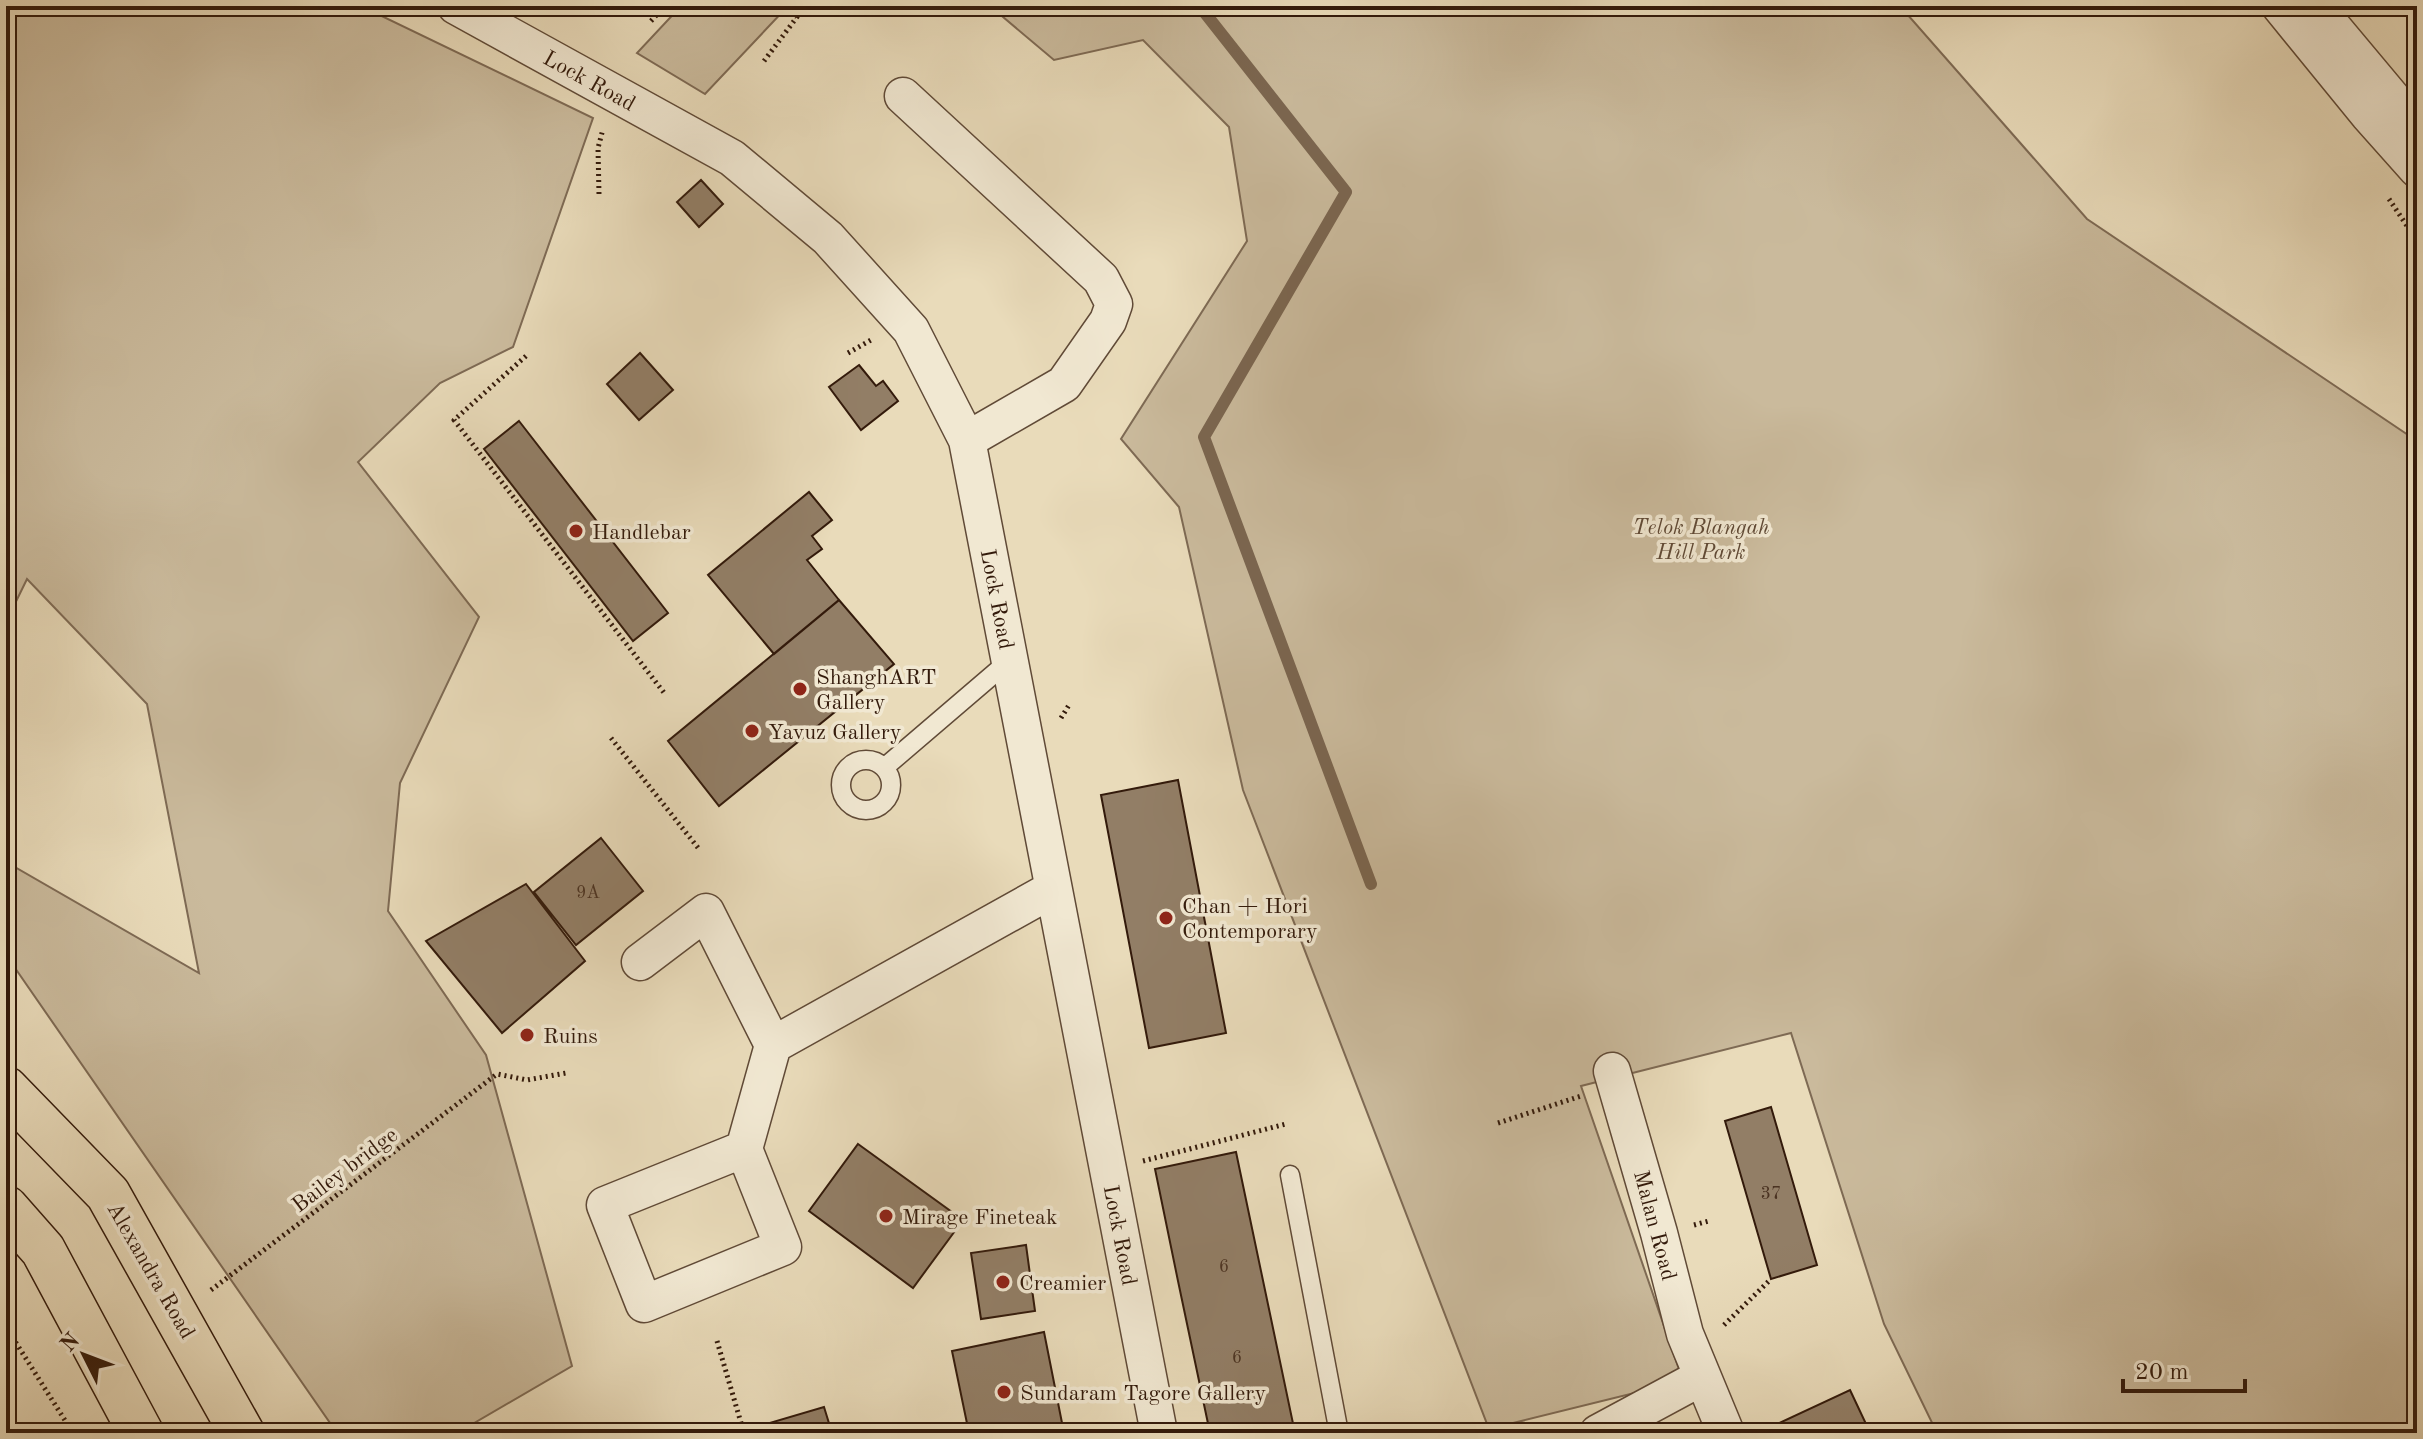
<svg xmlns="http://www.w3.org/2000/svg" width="2423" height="1439" viewBox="0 0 2423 1439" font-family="'Old Standard TT',serif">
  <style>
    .green { fill: #caba9c; stroke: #7e6a54; stroke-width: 2 }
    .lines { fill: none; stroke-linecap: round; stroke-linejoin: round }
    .stream { stroke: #7b6650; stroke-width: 12 }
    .building { fill: #927e66; stroke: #331a0b; stroke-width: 2 }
    .lane-casing { stroke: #604a37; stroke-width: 21 }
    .street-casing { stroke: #604a37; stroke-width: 39 }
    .primary-casing { stroke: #331a0b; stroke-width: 47 }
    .path { stroke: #331a0b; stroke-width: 5; stroke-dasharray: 2 4; stroke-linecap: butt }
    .lane { stroke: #f1e8d2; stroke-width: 18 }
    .street { stroke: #f1e8d2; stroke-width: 36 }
    .primary { stroke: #e9dbba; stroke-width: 44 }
    .poi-dot { fill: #8f2418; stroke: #f1e8d2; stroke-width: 3 }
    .labels { text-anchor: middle; stroke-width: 7; stroke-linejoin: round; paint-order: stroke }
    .number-label { font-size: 18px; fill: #4b3322 }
    .street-label { font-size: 22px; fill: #331a0b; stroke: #f1e8d2 }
    .park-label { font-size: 22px; font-style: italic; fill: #604a36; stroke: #f1e8d2 }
    .poi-label { font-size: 22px; fill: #331a0b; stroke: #f1e8d2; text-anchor: start }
  </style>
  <rect width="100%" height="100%" fill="#e9dbba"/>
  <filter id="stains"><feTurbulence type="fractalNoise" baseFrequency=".0025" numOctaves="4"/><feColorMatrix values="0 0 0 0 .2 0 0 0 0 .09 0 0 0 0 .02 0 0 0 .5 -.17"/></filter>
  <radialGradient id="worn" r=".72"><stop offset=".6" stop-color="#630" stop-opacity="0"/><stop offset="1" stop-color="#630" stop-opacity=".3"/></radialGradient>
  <!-- green -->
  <path class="green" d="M6,6h355l232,112 -80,229 -73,36 -82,79 121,155 -79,166 -12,128 98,144 86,311 -115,67h-120l-322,-465 -9,-5v-101l193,111 -52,-269 -120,-125 -21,43z
    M681,6h107l-83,88 -68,-41z
    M990,6h910l187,213 330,222v992h-480l-53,-109 -93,-291 -210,53 102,295 -194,48 -246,-639 -64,-283 -58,-68 126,-198 -18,-114 -86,-87 -89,20z"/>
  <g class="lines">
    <!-- stream -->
    <path class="stream" d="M1205,13l141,179 -142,245 167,447"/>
  </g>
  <!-- building -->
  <path class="building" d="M701,180l22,24 -24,23 -22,-25z
    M640,353l33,37 -34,30 -32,-36z
    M859,365l17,21 7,-5 15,20 -37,29 -32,-43z
    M519,421l149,192 -35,28 -149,-192z
    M809,492l23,28 -20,16 10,13 -15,11 32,40 -65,54 -66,-79z
    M839,600l55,64 -175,142 -51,-65z
    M1178,780l48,253 -77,15 -48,-253z
    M601,838l42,53 -67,54 -42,-53z
    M526,884l59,77 -83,72 -76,-92z
    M1771,1107l46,158 -46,14 -46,-158z
    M858,1144l105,76 -50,68 -104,-77z
    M1236,1152l59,281h-85l-32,-152 -23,-112z
    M1026,1245l9,66 -54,8 -10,-66z
    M1044,1332l20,101h-95l-17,-82z
    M1850,1390l17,36 -14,7h-74l-4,-8z
    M824,1407l8,26h-74l-2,-6z"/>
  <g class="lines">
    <!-- lane casing -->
    <g class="lane-casing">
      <path id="lane" d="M2412,6l5,9
        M841 785a25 25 0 1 1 50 0a25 25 0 1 1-50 0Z
        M885,767l125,-107
        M1290,1175l49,258"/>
    </g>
    <!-- street casing -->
    <g class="street-casing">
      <path id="street" d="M456,6l276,152 96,80 83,92 56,110 192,993
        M2280,6l88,108 49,55
        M2315,6l102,122
        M903,96l198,183 13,25 -6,17 -44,63 -97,56
        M640,962l66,-50 67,133 -29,104 39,98 -139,57 -39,-99 139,-56
        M773,1045l280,-156
        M1612,1071l47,162 26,101 41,99
        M1598,1433l104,-56"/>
    </g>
    <!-- primary casing -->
    <g class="primary-casing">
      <path id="primary" d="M6,1089l102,105 134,239
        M6,1208l37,42 98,183"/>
    </g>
    <!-- path -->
    <path class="path" d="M651,21l14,-15
      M764,61l33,-44 -10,-11
      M599,194l-1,-46 5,-19
      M2389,199l28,42
      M848,353l23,-13
      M526,356l-72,64 211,274
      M1061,718l8,-13
      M611,738l88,111
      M1498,1123l83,-27
      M1143,1161l143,-37
      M1694,1225l15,-4
      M211,1290l286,-216 30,6 39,-7
      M1724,1325l47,-46
      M6,1327l67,106
      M717,1341l27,92"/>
    <!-- lane -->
    <use href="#lane" class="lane"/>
    <!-- street -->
    <use href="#street" class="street"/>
    <!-- primary -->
    <use href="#primary" class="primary"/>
  </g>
  <!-- markers -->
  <g class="poi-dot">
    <circle cx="576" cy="531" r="8"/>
    <circle cx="800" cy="689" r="8"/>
    <circle cx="752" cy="731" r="8"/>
    <circle cx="1166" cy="918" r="8"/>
    <circle cx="527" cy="1035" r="8"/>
    <circle cx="886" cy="1216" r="8"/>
    <circle cx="1003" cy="1282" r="8"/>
    <circle cx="1004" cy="1392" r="8"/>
  </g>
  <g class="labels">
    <!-- number labels -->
    <g class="number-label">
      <text x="588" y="898">9A</text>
      <text x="1771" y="1199">37</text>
      <text x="1224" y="1272">6</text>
      <text x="1237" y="1363">6</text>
    </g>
    <!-- street labels -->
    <g class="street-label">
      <text transform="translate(590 80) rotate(29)" y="8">Lock Road</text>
      <text transform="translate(998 599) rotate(79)" y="8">Lock Road</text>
      <text transform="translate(344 1169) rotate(-37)" y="8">Bailey bridge</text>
      <text transform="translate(1656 1225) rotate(75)" y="8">Malan Road</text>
      <text transform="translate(1121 1235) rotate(79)" y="8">Lock Road</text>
      <text transform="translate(152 1270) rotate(60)" y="8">Alexandra Road</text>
    </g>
    <!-- park labels -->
    <g class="park-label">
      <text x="1701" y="534">Telok Blangah<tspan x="1701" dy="25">Hill Park</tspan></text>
    </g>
    <!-- poi labels -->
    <g class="poi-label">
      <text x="592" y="539">Handlebar</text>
      <text x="816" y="684">ShanghART<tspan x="816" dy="25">Gallery</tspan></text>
      <text x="768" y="739">Yavuz Gallery</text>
      <text x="1182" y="913">Chan + Hori<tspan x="1182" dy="25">Contemporary</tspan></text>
      <text x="543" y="1043">Ruins</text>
      <text x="902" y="1224">Mirage Fineteak</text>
      <text x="1019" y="1290">Creamier</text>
      <text x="1020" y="1400">Sundaram Tagore Gallery</text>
    </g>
  </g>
  <!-- margin -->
  <rect width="2423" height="1439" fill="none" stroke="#e9dbba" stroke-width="32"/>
  <rect x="8" y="8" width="2407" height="1423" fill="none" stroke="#331a0b" stroke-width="4"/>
  <rect x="16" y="16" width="2391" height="1407" fill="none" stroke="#331a0b" stroke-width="2"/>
  <!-- north arrow -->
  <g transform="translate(84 1355) rotate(312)" stroke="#f1e8d2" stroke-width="6" paint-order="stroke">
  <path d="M0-6L14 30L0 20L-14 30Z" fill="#331a0b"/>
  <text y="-12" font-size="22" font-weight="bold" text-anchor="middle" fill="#331a0b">N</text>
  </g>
  <!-- scale -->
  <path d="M2123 1379v12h122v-12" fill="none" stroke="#331a0b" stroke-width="4"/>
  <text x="2135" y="1379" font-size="24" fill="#331a0b" stroke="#f1e8d2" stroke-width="6" paint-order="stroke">20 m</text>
  <rect width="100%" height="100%" filter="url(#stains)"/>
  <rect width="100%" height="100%" fill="url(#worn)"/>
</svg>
